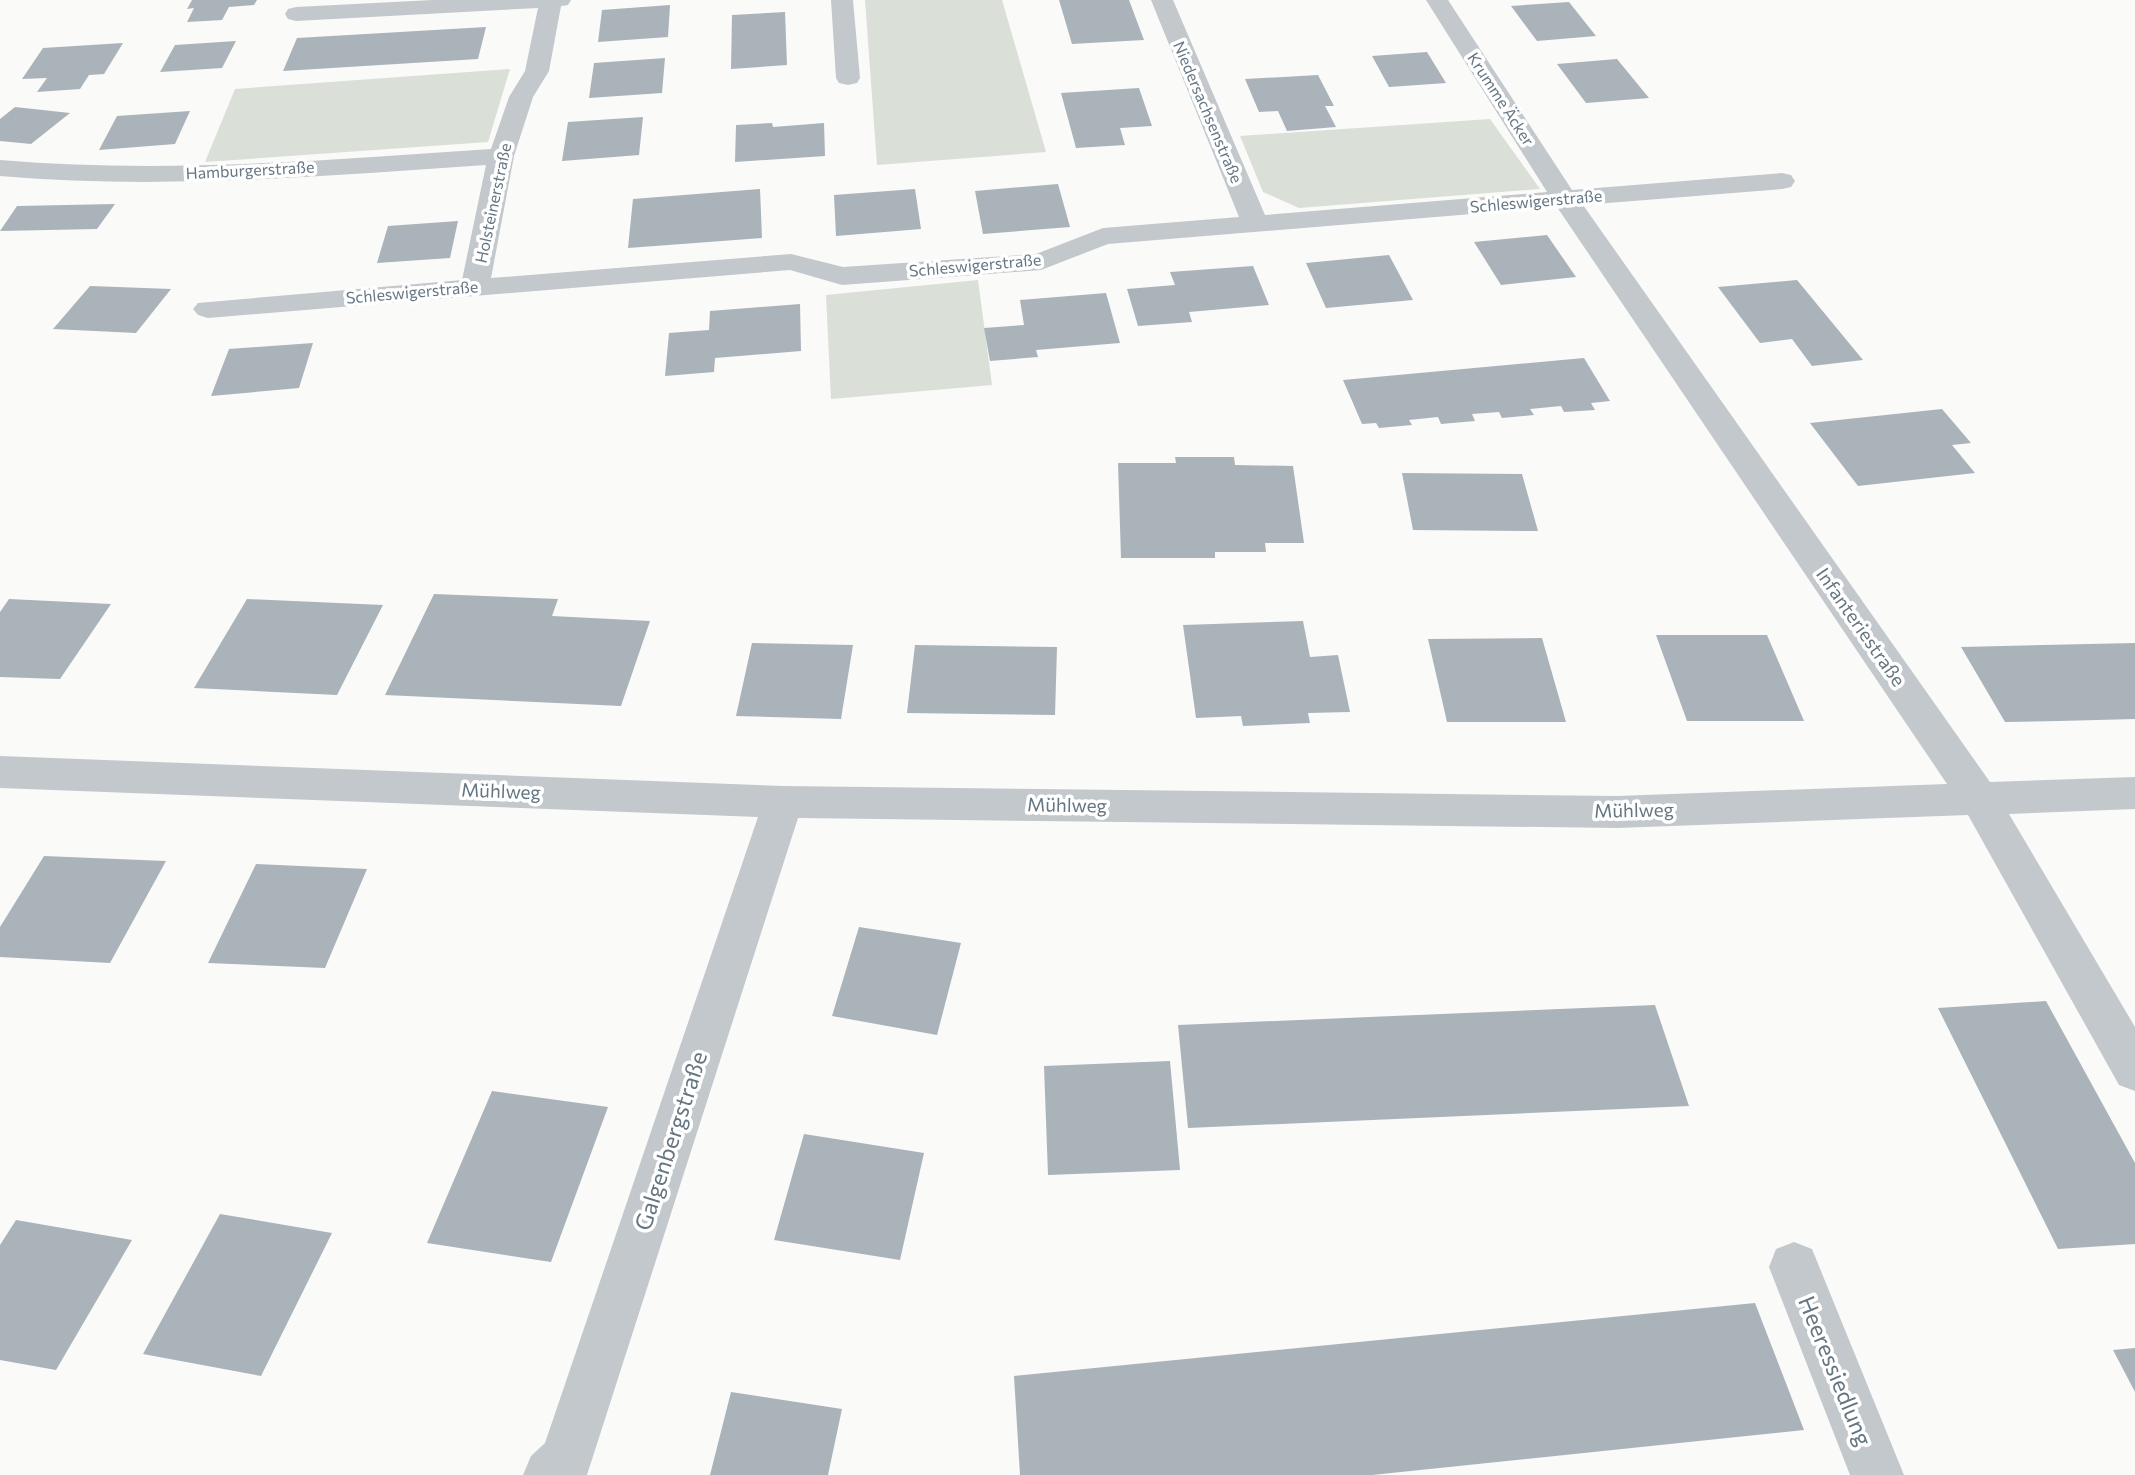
<svg xmlns="http://www.w3.org/2000/svg" width="2135" height="1475" viewBox="0 0 2135 1475" font-family="Commissioner,sans-serif">
  <style>
    .green { fill: #dadfd7 }
    .building { fill: #aab3b9 }
    .lines { fill: none; stroke-linecap: round; stroke-linejoin: round }
    .minor { fill: #c3c8cc; fill-rule: evenodd }
    .labels { text-anchor: middle; stroke-width: 7; stroke-linejoin: round; paint-order: stroke }
    .far-street-label { font-size: 16px; fill: #657683; stroke: #fff }
    .street-label { font-size: 19px; fill: #657683; stroke: #fff }
    .near-street-label { font-size: 23px; fill: #657683; stroke: #fff }
  </style>
  <rect width="100%" height="100%" fill="#fafaf8"/>
  <!-- green -->
  <path class="green" d="M865,0h137l44,152 -169,13z
    M510,69l-22,73 -283,20 30,-73z
    M1490,119l50,70 -241,19 -36,-16 -23,-56z
    M978,280l14,105 -161,14 -5,-104z"/>
  <!-- building -->
  <path class="building" d="M192,0h65l-3,5 -25,2 -7,13 -35,2 7,-14 -7,1z
    M1059,0h70l15,40 -72,4z
    M1569,2l27,34 -59,5 -26,-35z
    M670,5l-2,32 -70,5 4,-32z
    M785,12l2,53 -56,4 1,-54z
    M486,27l-8,32 -195,12 14,-33z
    M236,41l-14,27 -62,4 15,-27z
    M123,43l-19,31 -15,1 -9,14 -43,3 10,-14 -25,1 21,-31z
    M1427,52l19,31 -57,4 -17,-31z
    M665,58l-3,35 -73,5 5,-35z
    M1617,59l32,39 -63,5 -29,-39z
    M1318,75l16,31h-9l11,21 -49,4 -9,-20 -19,1 -14,-33z
    M1139,88l13,38 -32,2 5,17 -49,3 -15,-55z
    M15,107l55,6 -39,31 -31,-3v-22z
    M190,111l-15,33 -76,6 18,-34z
    M643,117l-4,38 -77,6 6,-39z
    M772,123l1,4 51,-4 1,33 -90,6 1,-37z
    M1058,184l12,43 -87,7 -8,-43z
    M760,189l2,49 -134,10 5,-49z
    M915,189l6,40 -85,7 -2,-41z
    M115,204l-18,25 -97,2 17,-25z
    M458,221l-8,37 -73,5 11,-37z
    M1547,235l29,42 -75,8 -27,-43z
    M1389,255l24,45 -87,8 -20,-45z
    M1253,266l16,39 -80,7 3,10 -54,4 -11,-37 48,-4 -5,-13z
    M1797,280l66,80 -51,6 -20,-27 -32,4 -42,-56z
    M90,286l81,3 -35,44 -83,-4z
    M1106,293l14,50 -84,7 2,7 -48,4 -6,-33 40,-3 -4,-25z
    M800,304l1,47 -86,7 -1,14 -49,4 4,-43 40,-3 1,-19z
    M313,343l-14,45 -88,8 18,-47z
    M1584,358l26,43 -19,2 4,7 -31,2 -3,-6 -31,3 4,6 -32,3 -3,-6 -27,2 3,7 -34,3 -3,-7 -29,3 3,5 -33,3 -3,-5 -14,1 -19,-44z
    M1942,409l29,34 -19,2 23,28 -117,13 -48,-63z
    M1175,457h59l1,8 58,1 11,77h-39l1,9h-51v6h-94l-3,-95h58z
    M1402,473l120,1 16,57 -125,-1z
    M434,594l124,5 -6,17 98,5 -29,85 -236,-11z
    M9,599l102,5 -51,75 -60,-2v-65z
    M247,599l136,6 -46,90 -143,-7z
    M1303,621l7,36 28,-2 12,57 -42,1 2,10 -67,3 -2,-10 -45,2 -13,-93z
    M1656,635h111l37,86h-117z
    M1542,638l24,84h-119l-19,-83z
    M752,643l101,2 -12,74 -105,-3z
    M2135,643v76l-76,2 -54,1 -44,-75z
    M915,645l142,2 -2,68 -148,-2z
    M44,856l122,5 -56,102 -110,-6v-30z
    M256,864l111,5 -42,99 -117,-5z
    M859,927l102,16 -24,92 -105,-19z
    M2046,1001l89,162v81l-77,5 -120,-241z
    M1655,1005l34,101 -501,22 -10,-103z
    M1170,1061l10,109 -132,5 -4,-109z
    M492,1091l116,16 -57,155 -124,-19z
    M804,1134l120,19 -24,107 -126,-20z
    M220,1214l112,19 -71,143 -118,-22z
    M16,1220l116,20 -76,130 -56,-10v-115z
    M1755,1303l49,127 -432,45h-352l-6,-99z
    M2135,1348v44l-22,-42z
    M731,1392l111,17 -14,66h-118z"/>
  <g class="lines">
    <!-- minor -->
    <path class="minor" d="M433,0h138l-3,5 -7,1 -12,65 -16,26 -19,59 -23,122 300,-24 52,13 193,-13 67,-26 136,-11 -88,-217h22l92,215 282,-23 -121,-192h22l124,190 210,-17 9,2 4,6 -4,6 -9,2 -199,16 407,577 145,-5v32l-126,5 126,213v64l-16,-6 -151,-270 -351,13 -819,-10 -211,657h-64l8,-19 14,-13 213,-626 -758,-29v-32l783,30 834,10 330,-12 -390,-577 -449,37 -67,26 -199,15 -52,-15 -582,48 -10,-3 -5,-6 5,-6 264,-23 24,-115c-162,11 -323,25 -486,11v-16c164,14 327,0 491,-11l18,-52 16,-26 13,-63 -242,13 -8,-2 -3,-5 3,-5 8,-2z
      M831,0h22l7,78 -3,5 -9,2 -9,-2 -3,-5z
      M1794,1242l18,7 92,226h-54l-81,-208 7,-18z"/>
  </g>
  <g class="labels">
    <!-- far-street labels -->
    <g class="far-street-label">
      <text transform="translate(1501 99) rotate(57)" y="6">Krumme Äcker</text>
      <text transform="translate(1208 112) rotate(67)" y="6">Niedersachsenstraße</text>
      <text transform="translate(250 170) rotate(-3)" y="6">Hamburgerstraße</text>
      <text transform="translate(1536 201) rotate(-5)" y="6">Schleswigerstraße</text>
      <text transform="translate(493 203) rotate(-78)" y="6">Holsteinerstraße</text>
      <text transform="translate(975 265) rotate(-5)" y="6">Schleswigerstraße</text>
      <text transform="translate(412 292) rotate(-5)" y="6">Schleswigerstraße</text>
    </g>
    <!-- street labels -->
    <g class="street-label">
      <text transform="translate(1861 627) rotate(55)" y="7">Infanteriestraße</text>
      <text transform="translate(501 791) rotate(2)" y="7">Mühlweg</text>
      <text transform="translate(1067 805) rotate(1)" y="7">Mühlweg</text>
      <text transform="translate(1634 810) rotate(-1)" y="7">Mühlweg</text>
    </g>
    <!-- near-street labels -->
    <g class="near-street-label">
      <text transform="translate(671 1141) rotate(-72)" y="8">Galgenbergstraße</text>
      <text transform="translate(1835 1371) rotate(68)" y="8">Heeressiedlung</text>
    </g>
  </g>
</svg>
